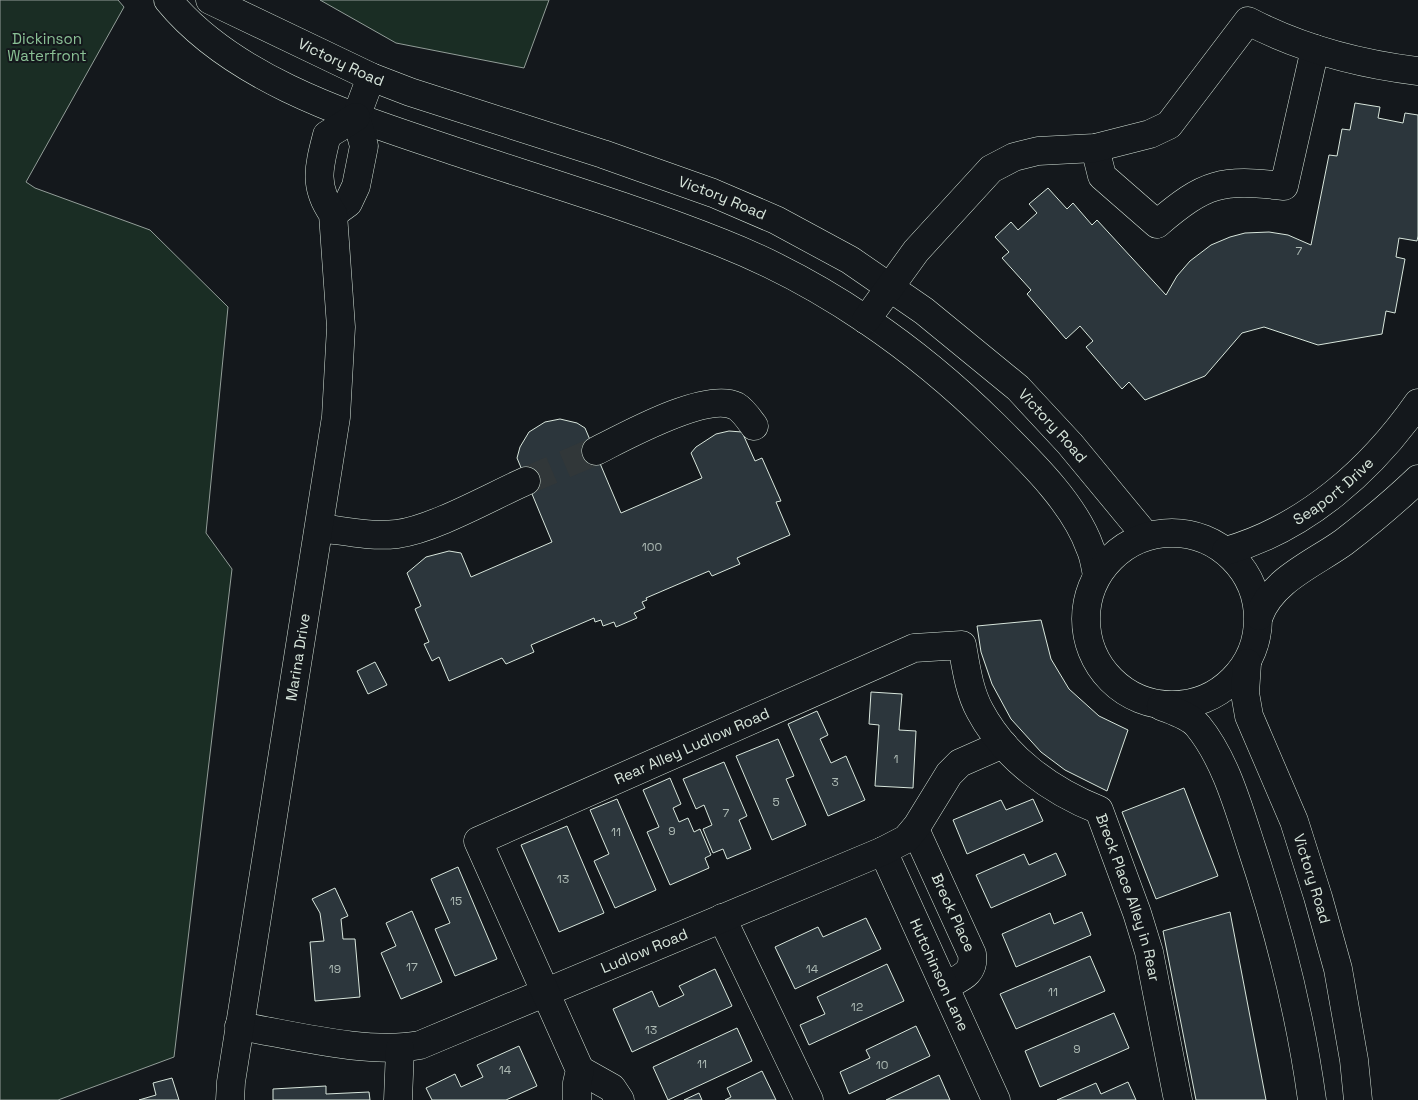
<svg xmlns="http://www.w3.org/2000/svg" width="1418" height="1100" viewBox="0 0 1418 1100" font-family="'Space Grotesk',sans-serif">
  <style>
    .green { fill: #1a2d24; stroke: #939e99 }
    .building { fill: #2c363c; stroke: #d8e6dc }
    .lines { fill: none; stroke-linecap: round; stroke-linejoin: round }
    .minor-tunnel { stroke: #313739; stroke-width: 28; stroke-dasharray: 28 14; stroke-linecap: butt }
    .minor-casing { stroke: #d8e6dc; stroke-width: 29 }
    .minor { stroke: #14181c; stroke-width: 28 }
    .labels { text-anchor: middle; stroke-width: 4; stroke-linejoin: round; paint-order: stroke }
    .number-label { font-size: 12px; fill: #adbab4 }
    .park-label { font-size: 15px; fill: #8ac095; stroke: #14181c }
    .street-label { font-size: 15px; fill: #d8e6dc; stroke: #14181c }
  </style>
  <rect width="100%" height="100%" fill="#14181c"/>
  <!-- green -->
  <path class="green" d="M0,0h118l6,7 -98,175 9,6 115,42 78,77 -22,226 26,36 -58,488 -116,43h-58z
    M320,0h229l-25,68 -128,-25z"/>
  <!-- building -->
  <path class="building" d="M1355,103l25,4 -2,11 25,5 2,-10 13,2v121l-1,5 -18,-3 -3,19 9,2 -10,54 -9,-2 -4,23 -64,11 -54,-18 -22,6 -37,43 -60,24 -16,-18 -7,7 -36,-42 7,-6 -13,-15 -14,13 -39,-45 4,-4 -29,-32 7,-6 -14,-15 16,-15 7,8 19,-17 -8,-9 19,-16 19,21 6,-6 19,22 5,-5 69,75 11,-19 13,-15 21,-16 19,-8 15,-4 24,-1 19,3 23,10 18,-90 8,1 5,-27 8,1z
    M560,419l17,4 8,5 36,85 81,-35 -11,-25 5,-6 20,-13 13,-3 13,1 13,29 7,-3 19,43 -5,1 14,33 -53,23 3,6 -28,12 -3,-5 -63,27 1,2 -5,2 3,6 -11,5 3,5 -21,9 -2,-5 -11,4 -2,-6 -6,2 -1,-4 -63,27 3,7 -28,12 -4,-6 -53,23 -10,-24 -7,4 -8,-17 5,-2 -14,-33 6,-3 -14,-33 19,-16 23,-6 12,2 10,24 81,-35 -35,-84 3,-11 9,-15 16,-10z
    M1041,620l10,39 18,30 30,27 29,14 -21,61 -42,-21 -24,-18 -30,-33 -19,-35 -11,-32 -4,-26z
    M375,662l12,23 -19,9 -11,-23z
    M871,692l31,2 -3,36 17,1 -3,57 -38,-2 4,-61 -10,-1z
    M817,711l11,24 -8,4 11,24 15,-7 19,44 -37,16 -40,-92z
    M778,739l16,37 -8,3 20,46 -34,15 -36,-84z
    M724,762l23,54 -8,4 12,29 -24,10 -4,-10 -10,4 -10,-24 9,-4 -8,-20 -8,4 -13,-30z
    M670,778l11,26 -8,4 6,14 9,-4 6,14 6,-3 11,26 -6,3 4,10 -39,17 -23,-53 12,-5 -16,-37z
    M1184,788l34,88 -62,23 -34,-87z
    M617,799l39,91 -41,18 -21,-47 15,-7 -19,-44z
    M1033,799l10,22 -76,33 -14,-34 48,-20 5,10z
    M567,826l37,87 -45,19 -38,-87z
    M1056,853l10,22 -75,33 -15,-33 48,-21 5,11z
    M458,867l39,92 -42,17 -20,-47 15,-6 -19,-44z
    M335,888l13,28 -7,3 2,20h12l5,58 -45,4 -5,-59 14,-1 -4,-28 -8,-14z
    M412,911l30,71 -41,17 -20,-46 15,-7 -10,-23z
    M1082,912l9,23 -75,32 -14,-33 48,-21 4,11z
    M1230,912l36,188h-70l-33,-169z
    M866,918l15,31 -86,40 -20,-42 43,-20 5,10z
    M1090,956l15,35 -89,38 -16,-35z
    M887,964l17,37 -95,44 -9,-20 25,-11 -8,-17z
    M715,969l17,37 -100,46 -19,-43 39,-18 7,16 25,-12 -5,-9z
    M1114,1013l15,35 -89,39 -15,-36z
    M916,1026l14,30 -81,38 -9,-22 30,-14 -4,-8z
    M737,1028l15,33 -84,39 -15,-33z
    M519,1046l18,40 -31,14h-74l-6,-12 29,-14 6,13 22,-10 -6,-12z
    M762,1071l14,29h-51l6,-3 -4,-9z
    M939,1075l11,25h-64z
    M172,1078l7,22h-40l17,-5 -3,-12z
    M1128,1082l8,18h-79l39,-17 5,11z
    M326,1086v8l43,-2 1,8h-97v-11z
    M699,1093l3,7h-18z"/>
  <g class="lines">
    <!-- minor-tunnel -->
    <path class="minor-tunnel" d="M526,481l70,-30"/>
    <!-- minor casing -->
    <g class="minor-casing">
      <g id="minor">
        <path d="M168,0c67,82 189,118 286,151 90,30 180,57 268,92 101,40 194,105 271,181 34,34 81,78 97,124 4,8 5,18 7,27"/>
        <path id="s1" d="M210,0l161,77 39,15 193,62 110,39 63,27 74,40 74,51 94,77 52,56 76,92"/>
        <path d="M1095,148l7,28 55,48c49,-42 64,-45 127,-38l31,-137"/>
        <path d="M333,214l15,-11 8,-17 8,-40 -8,-29 15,-40"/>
        <path d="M866,320l50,-69 75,-82 23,-12 24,-6 57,-3 55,-14 19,-9 79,-104c52,27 112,43 170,50"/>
        <path d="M596,451c28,-14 110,-60 140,-45 7,4 13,13 18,20"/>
        <path d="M320,528c25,3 51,9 77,6 37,-5 93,-37 129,-53"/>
        <circle cx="1172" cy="619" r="86"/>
        <path id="s2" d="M1226,551c80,-23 145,-81 192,-148"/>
        <path d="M1259,616c13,-36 56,-53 85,-74 26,-20 51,-41 74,-63"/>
        <path id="s3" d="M1247,663l-2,30 4,23 45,105 24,76 20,72 16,91 4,40"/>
        <path d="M1161,706c12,5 29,10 37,20 27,33 40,80 53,120 28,84 49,166 61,254"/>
        <path id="s4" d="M915,829l57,125c3,20 -12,24 -27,32"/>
        <path id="s5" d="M883,851l113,249"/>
        <path d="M722,918l87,182"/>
        <path id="s6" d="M239,1026c54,9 129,29 181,19l463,-194 23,-12 11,-13 32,-52 11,-11 43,-19"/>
        <path d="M580,1070l32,18 8,12"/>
        <path id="s7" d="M230,1100l1,-18 105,-665 5,-90 -8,-113c-20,-28 -14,-48 -6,-79l29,-18"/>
        <path d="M398,1100l2,-51"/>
        <path id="s8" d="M577,1100v-17l3,-13 -102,-229 436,-193 48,-3c4,22 7,46 18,66 25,47 71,80 119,99l38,103 12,39 29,148"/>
      </g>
    </g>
    <!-- minor -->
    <use href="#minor" class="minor"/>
  </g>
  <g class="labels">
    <!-- number labels -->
    <g class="number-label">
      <text x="1299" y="255">7</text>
      <text x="652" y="551">100</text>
      <text x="896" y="763">1</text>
      <text x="835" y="786">3</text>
      <text x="776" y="806">5</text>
      <text x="726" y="817">7</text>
      <text x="672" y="835">9</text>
      <text x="616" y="836">11</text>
      <text x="563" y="883">13</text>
      <text x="456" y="905">15</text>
      <text x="412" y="971">17</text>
      <text x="335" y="973">19</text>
      <text x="812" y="973">14</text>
      <text x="1053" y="996">11</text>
      <text x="857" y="1011">12</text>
      <text x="651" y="1034">13</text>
      <text x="1077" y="1053">9</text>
      <text x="702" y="1068">11</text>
      <text x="882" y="1069">10</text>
      <text x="505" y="1074">14</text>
    </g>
    <!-- park labels -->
    <g class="park-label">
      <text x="47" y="44">Dickinson<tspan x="47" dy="17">Waterfront</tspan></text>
    </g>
    <!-- street labels -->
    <g class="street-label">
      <text dy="5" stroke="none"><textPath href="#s1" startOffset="145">Victory Road</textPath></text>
      <text dy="5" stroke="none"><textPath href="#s1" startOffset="550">Victory Road</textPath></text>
      <text dy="5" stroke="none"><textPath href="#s1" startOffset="955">Victory Road</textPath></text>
      <text dy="5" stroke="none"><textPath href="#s2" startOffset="124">Seaport Drive</textPath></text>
      <text dy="5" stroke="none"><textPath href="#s7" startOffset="448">Marina Drive</textPath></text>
      <text dy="5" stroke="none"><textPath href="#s8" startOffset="515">Rear Alley Ludlow Road</textPath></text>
      <text dy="5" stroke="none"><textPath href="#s3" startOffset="228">Victory Road</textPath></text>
      <text dy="5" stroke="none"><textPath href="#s8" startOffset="1125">Breck Place Alley in Rear</textPath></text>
      <text dy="5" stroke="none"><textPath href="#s4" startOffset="92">Breck Place</textPath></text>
      <text dy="5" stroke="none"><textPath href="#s6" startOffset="426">Ludlow Road</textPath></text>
      <text dy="5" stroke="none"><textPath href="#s5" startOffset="136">Hutchinson Lane</textPath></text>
    </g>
  </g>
</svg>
